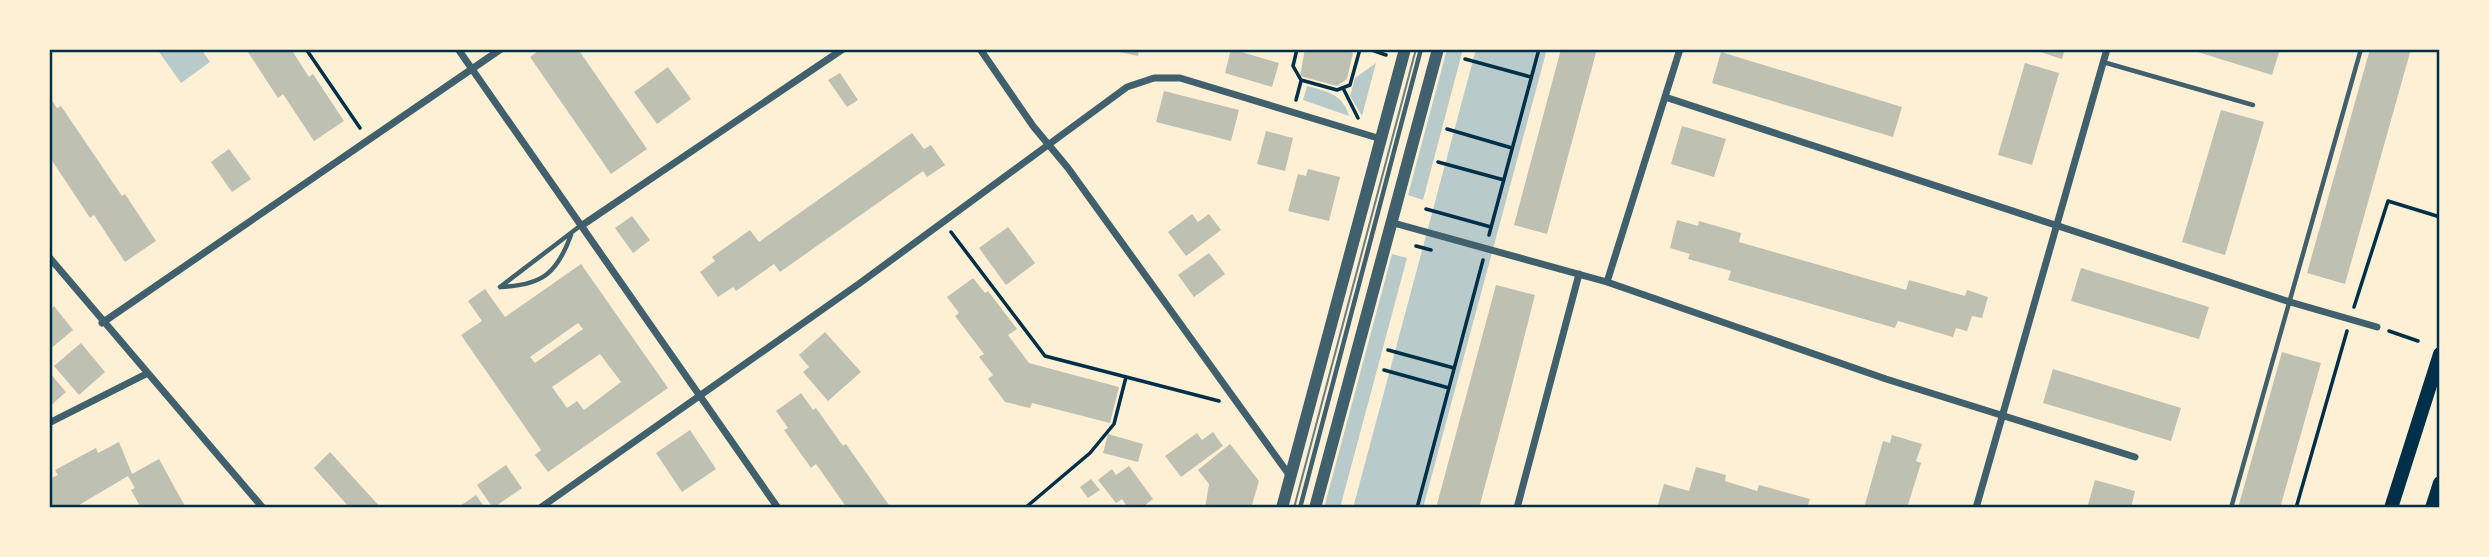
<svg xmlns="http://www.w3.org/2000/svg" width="2489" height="557" viewBox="0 0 2489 557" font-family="'Fira Sans',sans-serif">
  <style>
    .green { fill: #b9caca }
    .building { fill: #bec0b2; fill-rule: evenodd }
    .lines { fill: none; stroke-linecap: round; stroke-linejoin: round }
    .path { stroke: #003049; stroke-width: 3.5 }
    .service { stroke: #3f606c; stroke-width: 4.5 }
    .minor { stroke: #3f606c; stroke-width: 7 }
    .tertiary { stroke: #3f606c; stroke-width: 12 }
    .primary { stroke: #003049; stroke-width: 14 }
    .tram { stroke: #657d81; stroke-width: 2 }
    .neatline { fill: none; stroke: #003049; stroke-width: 2.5 }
  </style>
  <rect width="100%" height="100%" fill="#fdf0d5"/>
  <!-- green -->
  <path class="green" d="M157,49h44l9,13 -29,21z
    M1447,49h16l-40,151 -15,-5z
    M1476,49h71l-124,459h-70z
    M1376,63l-14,53 -12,-20 5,-18z
    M1307,86c21,6 36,8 42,30l-46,-16z
    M1392,254l15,4 -67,250h-16z"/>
  <!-- building -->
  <path class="building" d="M246,49h45l18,28 4,-3 31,47 -30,20 -31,-47 -5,4z
    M541,49h37l69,100 -36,25 -81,-117z
    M1105,49h34l-1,7z
    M1231,49l48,14 -7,24 -47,-14z
    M1305,49h39l9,4 -6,26 -10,7 -37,-10z
    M1561,49h36l-50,185 -33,-9z
    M2031,49h34l-3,10z
    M2188,49h92l-8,26z
    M2370,49h41l-66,235 -38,-11z
    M1721,52l181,55 -9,30 -181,-54z
    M2025,63l34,10 -27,92 -34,-10z
    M668,67l23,32 -34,25 -23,-32z
    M840,73l18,27 -11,7 -19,-27z
    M1164,91l75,19 -8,31 -75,-19z
    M49,96l8,12 4,-2 61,90 3,-2 31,47 -31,21 -31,-47 -4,3 -41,-62z
    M2221,110l43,12 -39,133 -43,-13z
    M1682,126l44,13 -12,38 -43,-13z
    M1266,131l27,7 -8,33 -28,-7z
    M912,133l12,16 7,-4 14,20 -18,12 -4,-6 -143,101 -6,-8 -38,27 -3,-4 -15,10 -18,-25 15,-11 -3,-4 38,-27 9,12z
    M229,149l22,30 -19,13 -21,-30z
    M1308,169l32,8 -11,44 -41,-10 10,-37 8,2z
    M1192,214l6,8 11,-8 12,16 -35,26 -18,-24z
    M632,216l18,24 -17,13 -18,-25z
    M1677,220l21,6 1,-5 42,12 -2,9 167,48 3,-10 56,16 2,-6 21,7 -6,21 -10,-2 -5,15 -11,-3 -3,9 -55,-16 -3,7 -167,-48 3,-9 -43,-12 2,-5 -20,-6z
    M1008,227l27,36 -29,22 -27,-37z
    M1209,253l16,21 -31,23 -16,-22z
    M581,264l87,124 -120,84 -13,-17 6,-5 -80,-115 21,-14 -14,-20 17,-12 20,28zM578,323l5,6 -48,34 -5,-6zM600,354l21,28 -37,28 -7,-9 -10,7 -15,-21z
    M2081,268l128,39 -10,32 -128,-38z
    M973,278l12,15 3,-2 29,38 -9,6 21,28 90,24 -9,36 -78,-20 -2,5 -25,-6 -17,-23 5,-4 -14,-18 5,-3 -29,-38 4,-3 -12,-16z
    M1496,285l39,10 -24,94 -32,119h-43z
    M54,306l19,24 -24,20v-39z
    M825,332l36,40 -33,29 -25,-29 6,-5 -10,-12z
    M81,343l24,29 -26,23 -25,-29z
    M2282,352l39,11 -41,145h-42z
    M2053,369l128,39 -10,33 -128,-38z
    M49,372l17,20 -17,15z
    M801,393l12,17 3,-2 27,38 3,-2 45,64h-44l-31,-44 -5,4 -27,-38 4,-2 -12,-17z
    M690,430l26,39 -34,23 -26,-39z
    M1213,432l10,14 -42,31 -16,-21 32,-23 5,7z
    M1108,434l35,10 -5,18 -35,-9z
    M1892,435l30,9 -6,17 5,2 -14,45h-43l19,-67 7,2z
    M119,442l13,32 27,-15 27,49h-45l-10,-18 4,-2 -7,-12 -54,32h-25v-29l9,-4 -3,-5 41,-22 2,5z
    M1230,444l29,37 -8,27h-46l4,-24 -11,-14z
    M330,452l51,56h-31l-36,-40z
    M506,465l16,23 -29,20 -16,-23z
    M1129,466l24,33 -12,9h-13l-6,-9 -6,4 -18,-23 14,-11 4,6z
    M1696,467l30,8 -1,6 32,10 2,-6 51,14 -3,9h-150l7,-24 25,7z
    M1091,479l9,11 -12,8 -8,-11z
    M2095,480l40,11 -4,17h-44z
    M476,495l9,13h-28z"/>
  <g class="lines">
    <!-- path -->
    <path class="path" d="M306,49l54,79
      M1297,49l-4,17 8,14 36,10 13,-5 10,-36
      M1369,49l17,6
      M1465,59l66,18
      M1343,88l15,30
      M1296,100l5,-19
      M1447,129l65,19
      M1438,162l66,18
      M1426,209l65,18
      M951,232l94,124 174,45
      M1489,235l50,-186
      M1416,246l15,4
      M2354,307l34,-106 52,16
      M2389,331l29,10
      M1388,350l66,18
      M1384,370l65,18
      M1025,508l65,-55 24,-29 12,-47
      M1417,508l66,-248
      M2296,508l51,-177"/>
    <!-- service -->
    <path class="service" d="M2103,62l150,43
      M500,287l80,-61
      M501,287c42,-2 56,-14 70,-52
      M1300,508l121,-459
      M2231,508l130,-459"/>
    <!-- minor -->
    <path class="minor" d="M458,49l320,459
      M980,49l53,77 35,42 222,308
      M1665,97l625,205 87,25
      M1390,222l217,60 279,97 249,78
      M581,226l262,-177
      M49,257l214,251
      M1607,282l73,-233
      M102,323l399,-274
      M49,423l97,-49
      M540,508l320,-225 267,-196 27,-9h26l201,61
      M1517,508l62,-234
      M1976,508l131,-459"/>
    <!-- tertiary -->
    <path class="tertiary" d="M1282,508l123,-459
      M1315,508l123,-459"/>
    <!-- primary -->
    <path class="primary" d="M2391,508l49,-154
      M2432,508l8,-25"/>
    <!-- tram -->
    <path class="tram" d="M1294,508l122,-459"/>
  </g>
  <!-- border -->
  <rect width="2489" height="557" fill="none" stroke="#fdf0d5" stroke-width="102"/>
  <rect x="51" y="51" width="2387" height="455" class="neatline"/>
</svg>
